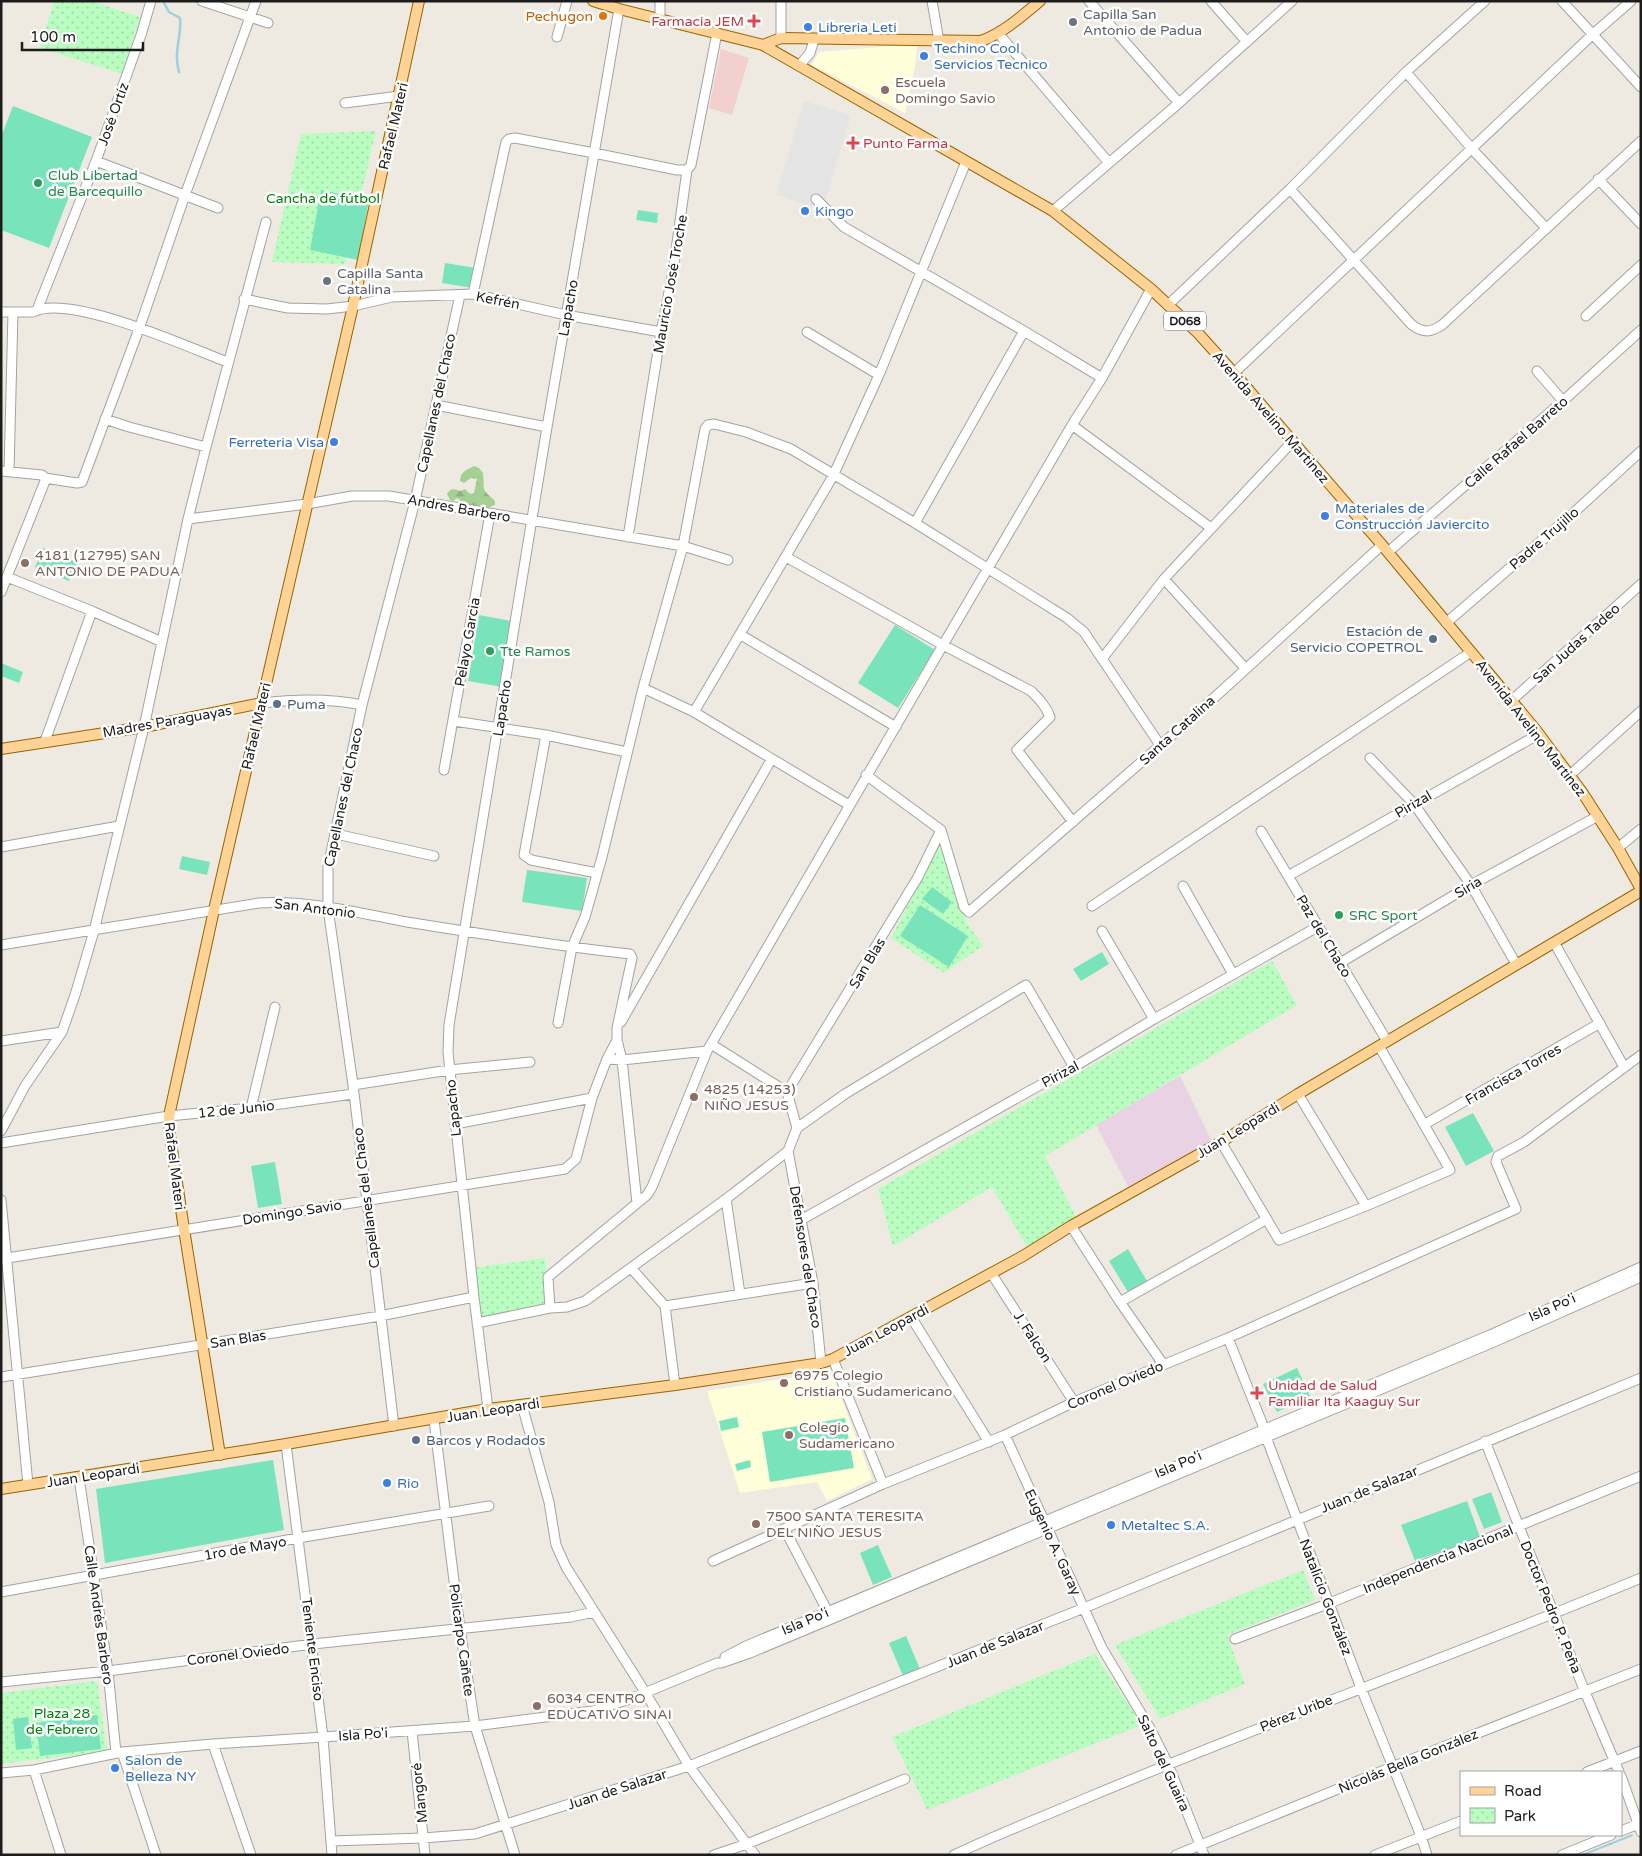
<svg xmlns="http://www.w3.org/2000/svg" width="1642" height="1856" viewBox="0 0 1642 1856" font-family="'Varela Round',sans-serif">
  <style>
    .commercial { fill: #f1d0ce }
    .industrial { fill: #e8d2e4 }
    .education { fill: #feffd9 }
    .forest { fill: url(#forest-firs) }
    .park { fill: url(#park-dots) }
    .pitch { fill: #79e4bc }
    .parking { fill: #e4e4e4 }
    .water { fill: url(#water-waves) }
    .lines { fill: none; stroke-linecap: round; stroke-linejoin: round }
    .stream { stroke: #9ed0e0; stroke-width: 2.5 }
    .minor-casing { stroke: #a3a3a3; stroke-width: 11 }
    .major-casing { stroke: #946600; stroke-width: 12 }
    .minor { stroke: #fff; stroke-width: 9 }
    .major { stroke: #ffd395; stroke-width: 10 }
    .food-dot { fill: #e8710a; stroke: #fff; stroke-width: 2 }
    .health-dot { fill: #e0444e; stroke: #fff; stroke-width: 2 }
    .worship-dot { fill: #6b7280; stroke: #fff; stroke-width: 2 }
    .shop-dot { fill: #3f7fe0; stroke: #fff; stroke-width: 2 }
    .education-dot { fill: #8d6e63; stroke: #fff; stroke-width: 2 }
    .leisure-dot { fill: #2e9e5b; stroke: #fff; stroke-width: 2 }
    .service-dot { fill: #5c6f8a; stroke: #fff; stroke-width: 2 }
    .labels { text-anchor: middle; stroke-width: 5; stroke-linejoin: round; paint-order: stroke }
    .shield { fill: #fff; stroke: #606060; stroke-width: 1 }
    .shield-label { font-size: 12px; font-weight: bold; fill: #1c1c1c }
    .worship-label { font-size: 14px; fill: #5b616d; stroke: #fff; text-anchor: start }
    .food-label { font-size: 14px; fill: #c56008; stroke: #fff; text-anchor: end }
    .health-label { font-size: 14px; fill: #be3a42; stroke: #fff; text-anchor: start }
    .shop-label { font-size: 14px; fill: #366cbe; stroke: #fff; text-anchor: start }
    .education-label { font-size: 14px; fill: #785e54; stroke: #fff; text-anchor: start }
    .street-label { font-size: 14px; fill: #1c1c1c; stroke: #fff }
    .leisure-label { font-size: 14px; fill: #27864d; stroke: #fff; text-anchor: start }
    .park-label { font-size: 14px; fill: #048010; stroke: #fff }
    .service-label { font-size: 14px; fill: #4e5e75; stroke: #fff; text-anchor: start }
  </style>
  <defs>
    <pattern id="forest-firs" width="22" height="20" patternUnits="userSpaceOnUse" patternTransform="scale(1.25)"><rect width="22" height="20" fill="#a4d193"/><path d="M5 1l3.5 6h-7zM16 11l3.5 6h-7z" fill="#8db37e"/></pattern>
    <pattern id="park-dots" width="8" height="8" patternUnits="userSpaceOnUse" patternTransform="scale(1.25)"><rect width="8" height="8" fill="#bafdc0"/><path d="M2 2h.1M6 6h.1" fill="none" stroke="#9fd8a4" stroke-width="1.8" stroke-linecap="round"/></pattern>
    <pattern id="water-waves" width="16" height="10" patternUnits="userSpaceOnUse" patternTransform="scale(1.25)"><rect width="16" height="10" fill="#9ed0e0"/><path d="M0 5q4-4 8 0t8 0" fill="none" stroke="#88b2c0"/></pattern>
  </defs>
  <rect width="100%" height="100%" fill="#eeeae1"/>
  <!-- commercial -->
  <path class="commercial" d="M721,49l28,9 -17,57 -23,-7z"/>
  <!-- industrial -->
  <path class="industrial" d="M1180,1076l32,66 -82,48 -34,-65z"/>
  <!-- education -->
  <path class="education" d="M917,44l-2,23 -10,46 -93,-48 7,-13z
    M831,1371l41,108 -45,22 -10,-19 -77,11 -33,-102z"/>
  <!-- forest -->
  <path class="forest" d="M474,466l5,2 4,5c2,19 -3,14 12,28v4l-10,4 -3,-4 -3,4 -18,-3 -1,-6 -3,-2 -4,3 -3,-1 -3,-6 3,-4 4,-1 6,2 5,-2 5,5 4,-1 3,-14 -6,-1 -7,5 -4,-2c1,-10 5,-10 14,-15z"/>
  <!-- park -->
  <path class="park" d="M54,1h37l49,16 -18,57 -82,-26z
    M376,131l-31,133 -73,-2 29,-128z
    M939,845l28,78 16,23 -39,27 -53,-35z
    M1272,961l25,44 -252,151 32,63 -50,28 -35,-60 -99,59 -15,-57z
    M545,1258l5,50 -73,15 -6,-55z
    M1303,1570l12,30 -88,35 18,49 -85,35 -45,-74z
    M1095,1654l47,71 -215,85 -35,-73z
    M97,1681l10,70 -106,13v-71z"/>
  <!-- pitch -->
  <path class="pitch" d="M13,106l79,31 -43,111 -48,-18v-93z
    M321,190l48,10 -11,60 -48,-10z
    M638,210l20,3 -1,10 -21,-3z
    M445,263l31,5 -3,20 -31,-5z
    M43,548l34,14 -8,19 -34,-14z
    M479,615l33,6 -10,66 -34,-6z
    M895,625l40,25 -37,58 -40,-25z
    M1,663l22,9 -4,11 -18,-7z
    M182,856l28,6 -3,13 -28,-6z
    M527,870l60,8 -5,33 -60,-9z
    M932,887l20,15 -9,12 -21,-15z
    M920,905l48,31 -19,31 -49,-31z
    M1102,952l7,12 -28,17 -8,-12z
    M1473,1113l21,38 -28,15 -21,-39z
    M275,1162l7,42 -24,4 -7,-42z
    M1128,1249l19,32 -19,11 -19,-31z
    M1297,1368l13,28 -33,16 -14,-28z
    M737,1417l2,10 -18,4 -2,-10z
    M845,1418l9,50 -84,14 -8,-50z
    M273,1460l11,70 -179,33 -9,-74z
    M750,1460l1,7 -14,4 -2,-7z
    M1491,1492l11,30 -18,7 -12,-30z
    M1467,1501l13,36 -65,24 -14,-36z
    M878,1545l14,32 -19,8 -13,-32z
    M906,1636l14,33 -17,7 -14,-33z
    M97,1715l4,34 -61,7 -4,-33z
    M28,1717l4,31 -16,2 -3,-31z"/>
  <!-- parking -->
  <path class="parking" d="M804,101l47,14 -28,94 -47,-14z"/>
  <!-- water -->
  <path class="water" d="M1632,1834l1,2 -48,19h-5z"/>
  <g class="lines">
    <!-- stream -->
    <path class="stream" d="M163,1l6,11 11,6c2,20 -7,32 -1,54"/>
    <!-- minor casing -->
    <g class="minor-casing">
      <path id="minor" d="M202,1l66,22
        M660,1v18
        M781,1v37
        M932,1l7,40
        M1089,1l90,102
        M1211,1l36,41
        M1562,1l79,86
        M998,33l111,130
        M557,37l10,-36
        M799,66l11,-13 3,-10 -2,-4
        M1406,72l66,77 74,79
        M345,103l54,-7
        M96,161l122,47
        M1598,179l43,45
        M1290,189l121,135c11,9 19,9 31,1l199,-184
        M816,199l28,28 180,104 78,47
        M1053,211l126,-108 113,-102
        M473,294l33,-152 3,-3 6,-1 79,15 83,17h10
        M244,299l44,9 39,1 26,-3 39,-9 81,-3 93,21 95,17
        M1168,305l122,-116 116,-117 79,-71
        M37,310l59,-149 45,-126 10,-34
        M1,312h32c36,-19 155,35 194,50
        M1586,316l55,-51
        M807,332l72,43
        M1537,371l26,30
        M1234,373l358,-338 39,-34
        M436,405l111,22
        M105,419l24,8 77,20
        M1072,425l139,103
        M1,471l41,4 3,3 32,5 5,-1 57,-153 46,-134 71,-194
        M9,471l4,-159
        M188,519l119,-15 45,-8h37l294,50 45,14
        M915,523l109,-192
        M628,537l33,-205 12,-60 14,-102 4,-5 26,-132
        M1388,552l175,-151 78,-71
        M786,557l157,88 88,46c8,8 15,15 19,26l-33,33 56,72
        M7,577l85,34 70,31
        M1164,579l81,89
        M1,592l44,-111v-3
        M1446,623l123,-106 72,-66
        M741,635l155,92
        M1102,659l62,-80 129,-138
        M643,688l51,24 155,93
        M1511,701l130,-117
        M262,703c34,-4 66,-5 100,2
        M694,712l139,-236 46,-101 87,-213
        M454,721l92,14 81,17
        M546,735l-22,120 7,5 66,13
        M45,741l47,-130
        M1370,758l44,46 57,81 45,79
        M444,770l46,-256
        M866,775l75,55 23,77 5,5 224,-195 189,-172
        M1570,775l71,-64
        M1261,831l126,210
        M336,834l98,22
        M1,847l118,-21
        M1618,848l23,-19
        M1288,876l251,-142
        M1183,886l50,88
        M1092,906l379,-254
        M1102,931l52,88
        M1555,944l69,123
        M1,945l258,-42c49,-3 100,10 148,19 74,12 148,24 223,32l2,4 -15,70v12l5,20 15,143
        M1340,963l131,-78 127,-69
        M621,1022l150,-262
        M558,1023l14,-76 13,-30 17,-60 41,-169 40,-142 22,-117 3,-4 6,-1 32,8 45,17 124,74 152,95 17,14 76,113
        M1,1041l61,-9
        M607,1059l15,1 85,-9
        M353,1085l96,-15 81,-8
        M787,1092l131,-215 23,-47
        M1298,1094l68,112
        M251,1108l24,-101
        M455,1124l137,-26
        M1425,1124l175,-101
        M797,1128l48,-34 181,-109 48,82
        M1,1131l24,-45 37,-54 13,-37 19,-64 50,-204 44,-208 18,-72 60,-225
        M1221,1142l58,98 87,-34 84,-36 -71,-124
        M1,1143l168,-27 82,-8 102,-14
        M788,1151l25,132 8,80
        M726,1199l14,95
        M1,1200l27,285
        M801,1220l230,-130 43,-23 80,-48 165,-93
        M1071,1226l49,76 43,62
        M1,1259l564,-90 11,-10 16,-61 15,-39 10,-19
        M631,1268l34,38 10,79
        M991,1273l83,129
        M1120,1302l147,-83
        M665,1306l148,-23
        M550,1308l-2,-31 99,-82 5,-8 55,-136 236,-406 129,-220 30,-47 49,-89
        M911,1317l78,125
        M477,1323l73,-15 17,-1 18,-6 141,-102 62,-48 9,-23 -10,-36 -76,-48
        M1228,1338l36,90 2,9 95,251 60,148 6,19
        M833,1359l50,125
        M1,1377l379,-61 94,-19
        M522,1405l27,97 7,43 10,22 79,125 44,74 66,89
        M488,1409l-14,-112 -26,-245 1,-27 98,-598 72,-418
        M434,1420l26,209 15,97 40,129
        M394,1426l-41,-341 -25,-177v-41l34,-162 53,-204 45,-206
        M1005,1435l97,213 49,82 17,34 36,91
        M1485,1441l100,251 34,80
        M286,1444l37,293 9,118
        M79,1478l29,193 8,82
        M785,1530l45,86
        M713,1561l170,-77 122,-49 69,-33 154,-64 288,-129 -20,-47 2,-6 26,-14 117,-87
        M1,1592l297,-54 191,-32
        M1235,1639l95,-36 311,-127
        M725,1657l21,-11 744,-311 151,-68
        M1,1682l107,-11 205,-27 258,-27 23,-5
        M412,1731l13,124
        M213,1744l38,111
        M122,1752l34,103
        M34,1770l27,85
        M1587,1772l54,-21
        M1,1773l33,-3 88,-18 91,-8 110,-7 152,-11 118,-15 37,-12 87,-36h4l29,-10 744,-311 147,-65
        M1621,1776l20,56
        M1621,1831l20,-8
        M331,1841l92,-3 52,-4 214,-68 395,-158 557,-230
        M714,1855l33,-11 158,-65
        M954,1855c44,-21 90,-39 135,-58 183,-77 369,-143 552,-219
        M1176,1855l216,-88 249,-98
        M1375,1855l86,-34
        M1562,1855l49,-20"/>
    </g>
    <!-- major casing -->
    <g class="major-casing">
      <path id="major" d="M593,1l26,8 144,36 290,166 98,78 46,43 37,41 148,172 154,185 46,62 36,56 23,41
        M763,45l18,-7 200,3c22,-8 41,-25 59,-40
        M1,749l143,-22 118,-24
        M220,1455l-36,-226 -14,-93 -1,-20 45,-206 139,-604 66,-305
        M1,1489l285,-45 202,-35 187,-24 146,-22 12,-4 190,-103 48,-30 150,-84 77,-48 343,-203"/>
    </g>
    <!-- minor -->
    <use href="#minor" class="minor"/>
    <!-- major -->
    <use href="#major" class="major"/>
  </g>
  <!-- markers -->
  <circle class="food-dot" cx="603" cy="16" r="5"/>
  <g class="health-dot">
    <path d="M751.5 13.5h5v5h5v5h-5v5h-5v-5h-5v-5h5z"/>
    <path d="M850.5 135.5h5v5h5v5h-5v5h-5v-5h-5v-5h5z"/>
    <path d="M1254.5 1385.5h5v5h5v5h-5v5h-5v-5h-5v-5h5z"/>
  </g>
  <g class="worship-dot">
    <circle cx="1073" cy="22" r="5"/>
    <circle cx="327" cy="281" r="5"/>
  </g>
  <g class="shop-dot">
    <circle cx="808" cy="27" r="5"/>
    <circle cx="924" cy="56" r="5"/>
    <circle cx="805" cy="211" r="5"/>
    <circle cx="334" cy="442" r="5"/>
    <circle cx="1325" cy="516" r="5"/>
    <circle cx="387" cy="1483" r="5"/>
    <circle cx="1111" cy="1525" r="5"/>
    <circle cx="115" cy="1768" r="5"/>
  </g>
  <g class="education-dot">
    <circle cx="885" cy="90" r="5"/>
    <circle cx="25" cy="563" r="5"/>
    <circle cx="694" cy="1097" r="5"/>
    <circle cx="784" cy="1383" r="5"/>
    <circle cx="789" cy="1435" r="5"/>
    <circle cx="756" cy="1524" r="5"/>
    <circle cx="537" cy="1706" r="5"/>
  </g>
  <g class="leisure-dot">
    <circle cx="38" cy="183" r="5"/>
    <circle cx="490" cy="651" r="5"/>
    <circle cx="1339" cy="915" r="5"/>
  </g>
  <g class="service-dot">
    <circle cx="1433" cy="639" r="5"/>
    <circle cx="277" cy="704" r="5"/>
    <circle cx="416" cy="1440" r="5"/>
  </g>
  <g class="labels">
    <!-- shield labels -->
    <rect class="shield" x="1164" y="311.5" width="42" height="19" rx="4"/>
    <g class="shield-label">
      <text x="1185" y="325">D068</text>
    </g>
    <!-- worship labels -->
    <g class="worship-label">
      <text x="1083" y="19">Capilla San<tspan x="1083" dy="16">Antonio de Padua</tspan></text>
      <text x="337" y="278">Capilla Santa<tspan x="337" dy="16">Catalina</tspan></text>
    </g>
    <!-- food labels -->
    <g class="food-label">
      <text x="593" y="21">Pechugon</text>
    </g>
    <!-- health labels -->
    <g class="health-label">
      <text x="744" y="26" text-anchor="end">Farmacia JEM</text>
      <text x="863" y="148">Punto Farma</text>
      <text x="1268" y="1390">Unidad de Salud<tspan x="1268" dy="16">Familiar Ita Kaaguy Sur</tspan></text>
    </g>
    <!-- shop labels -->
    <g class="shop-label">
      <text x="818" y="32">Libreria Leti</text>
      <text x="934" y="53">Techino Cool<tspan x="934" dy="16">Servicios Tecnico</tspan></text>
      <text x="815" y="216">Kingo</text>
      <text x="324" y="447" text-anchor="end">Ferreteria Visa</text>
      <text x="1335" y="513">Materiales de<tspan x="1335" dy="16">Construcción Javiercito</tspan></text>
      <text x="397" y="1488">Rio</text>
      <text x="1121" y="1530">Metaltec S.A.</text>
      <text x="125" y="1765">Salon de<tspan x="125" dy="16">Belleza NY</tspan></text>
    </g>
    <!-- education labels -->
    <g class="education-label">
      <text x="895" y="87">Escuela<tspan x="895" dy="16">Domingo Savio</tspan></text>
      <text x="35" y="560">4181 (12795) SAN<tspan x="35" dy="16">ANTONIO DE PADUA</tspan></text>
      <text x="704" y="1094">4825 (14253)<tspan x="704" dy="16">NIÑO JESUS</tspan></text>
      <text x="794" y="1380">6975 Colegio<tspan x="794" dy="16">Cristiano Sudamericano</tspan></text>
      <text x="799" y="1432">Colegio<tspan x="799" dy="16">Sudamericano</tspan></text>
      <text x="766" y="1521">7500 SANTA TERESITA<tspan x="766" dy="16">DEL NIÑO JESUS</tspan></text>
      <text x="547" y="1703">6034 CENTRO<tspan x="547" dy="16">EDUCATIVO SINAI</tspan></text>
    </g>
    <!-- street labels -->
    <g class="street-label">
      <text transform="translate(113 114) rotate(-70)" y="5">José Ortíz</text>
      <text transform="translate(393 126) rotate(-77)" y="5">Rafael Materi</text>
      <text transform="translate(670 284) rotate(-80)" y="5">Mauricio José Troche</text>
      <text transform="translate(498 300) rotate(11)" y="5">Kefrén</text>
      <text transform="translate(568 308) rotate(-80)" y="5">Lapacho</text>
      <text transform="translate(436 403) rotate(-78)" y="5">Capellanes del Chaco</text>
      <text transform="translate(1271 417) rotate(49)" y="5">Avenida Avelino Martinez</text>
      <text transform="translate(1516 442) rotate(-41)" y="5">Calle Rafael Barreto</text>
      <text transform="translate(459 508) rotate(10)" y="5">Andres Barbero</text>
      <text transform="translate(1544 538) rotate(-41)" y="5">Padre Trujillo</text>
      <text transform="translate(467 642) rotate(-80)" y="5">Pelayo Garcia</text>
      <text transform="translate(1576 643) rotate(-42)" y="5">San Judas Tadeo</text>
      <text transform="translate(502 708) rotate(-81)" y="5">Lapacho</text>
      <text transform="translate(167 721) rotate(-10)" y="5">Madres Paraguayas</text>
      <text transform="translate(256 726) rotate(-77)" y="5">Rafael Materi</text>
      <text transform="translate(1531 728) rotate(52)" y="5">Avenida Avelino Martinez</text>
      <text transform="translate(1177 730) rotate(-42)" y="5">Santa Catalina</text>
      <text transform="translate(343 797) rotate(-78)" y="5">Capellanes del Chaco</text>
      <text transform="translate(1413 804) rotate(-30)" y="5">Pirizal</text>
      <text transform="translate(1468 887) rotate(-30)" y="5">Siria</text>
      <text transform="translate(315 908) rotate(7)" y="5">San Antonio</text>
      <text transform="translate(1324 936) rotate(59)" y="5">Paz del Chaco</text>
      <text transform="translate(867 963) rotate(-59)" y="5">San Blas</text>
      <text transform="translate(1060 1074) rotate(-28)" y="5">Pirizal</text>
      <text transform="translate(1513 1074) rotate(-30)" y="5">Francisca Torres</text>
      <text transform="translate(453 1108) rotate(-96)" y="5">Lapacho</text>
      <text transform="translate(236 1109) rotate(-6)" y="5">12 de Junio</text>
      <text transform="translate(1238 1130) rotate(-31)" y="5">Juan Leopardi</text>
      <text transform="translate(175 1166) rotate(83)" y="5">Rafael Materi</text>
      <text transform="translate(366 1198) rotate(-97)" y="5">Capellanes del Chaco</text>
      <text transform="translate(292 1212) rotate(-9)" y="5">Domingo Savio</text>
      <text transform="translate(806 1257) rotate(81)" y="5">Defensores del Chaco</text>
      <text transform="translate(1552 1307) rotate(-24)" y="5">Isla Po'i</text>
      <text transform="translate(886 1330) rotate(-28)" y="5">Juan Leopardi</text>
      <text transform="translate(1033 1337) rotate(57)" y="5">J. Falcon</text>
      <text transform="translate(238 1339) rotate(-9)" y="5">San Blas</text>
      <text transform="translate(1115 1385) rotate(-23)" y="5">Coronel Oviedo</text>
      <text transform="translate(493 1410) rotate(-9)" y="5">Juan Leopardi</text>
      <text transform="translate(1178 1464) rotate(-23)" y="5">Isla Po'i</text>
      <text transform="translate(93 1475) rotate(-9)" y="5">Juan Leopardi</text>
      <text transform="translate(1369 1489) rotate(-22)" y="5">Juan de Salazar</text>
      <text transform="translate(1053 1542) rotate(65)" y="5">Eugenio A. Garay</text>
      <text transform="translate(245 1548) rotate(-10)" y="5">1ro de Mayo</text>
      <text transform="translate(1438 1559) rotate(-22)" y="5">Independencia Nacional</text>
      <text transform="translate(1326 1597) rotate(69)" y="5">Natalicio González</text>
      <text transform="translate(1551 1607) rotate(68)" y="5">Doctor Pedro P. Peña</text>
      <text transform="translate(99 1615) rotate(82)" y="5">Calle Andrés Barbero</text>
      <text transform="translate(805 1621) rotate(-23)" y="5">Isla Po'i</text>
      <text transform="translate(462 1640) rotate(82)" y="5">Policarpo Cañete</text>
      <text transform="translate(995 1644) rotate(-22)" y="5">Juan de Salazar</text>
      <text transform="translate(313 1649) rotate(83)" y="5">Teniente Enciso</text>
      <text transform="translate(238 1654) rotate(-7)" y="5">Coronel Oviedo</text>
      <text transform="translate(1296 1713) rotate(-22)" y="5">Pérez Uribe</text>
      <text transform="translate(363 1734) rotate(-4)" y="5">Isla Po'i</text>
      <text transform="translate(1408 1761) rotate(-22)" y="5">Nicolás Bella González</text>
      <text transform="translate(1164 1763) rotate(65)" y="5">Salto del Guaira</text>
      <text transform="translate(617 1789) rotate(-18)" y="5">Juan de Salazar</text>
      <text transform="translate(419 1793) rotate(-96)" y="5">Mangoré</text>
    </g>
    <!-- leisure labels -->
    <g class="leisure-label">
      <text x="48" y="180">Club Libertad<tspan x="48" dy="16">de Barcequillo</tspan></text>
      <text x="500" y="656">Tte Ramos</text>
      <text x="1349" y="920">SRC Sport</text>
    </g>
    <!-- park labels -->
    <g class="park-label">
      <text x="323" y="203">Cancha de fútbol</text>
      <text x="62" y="1718">Plaza 28<tspan x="62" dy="16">de Febrero</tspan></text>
    </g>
    <!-- service labels -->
    <g class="service-label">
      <text x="1423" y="636" text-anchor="end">Estación de<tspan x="1423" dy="16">Servicio COPETROL</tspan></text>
      <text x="287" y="709">Puma</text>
      <text x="426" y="1445">Barcos y Rodados</text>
    </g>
  </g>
  <!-- border -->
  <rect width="1642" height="1856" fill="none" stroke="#1c1c1c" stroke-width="5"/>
  <!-- legend -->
  <rect x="1460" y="1771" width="162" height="65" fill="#ffffff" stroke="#a4a4a4"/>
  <rect x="1470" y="1787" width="25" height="8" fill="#ffd395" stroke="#a4a4a4"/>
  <text x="1504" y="1796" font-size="15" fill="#1c1c1c">Road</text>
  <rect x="1470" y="1808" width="25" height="15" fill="url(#park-dots)" stroke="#a4a4a4"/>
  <text x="1504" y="1821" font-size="15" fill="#1c1c1c">Park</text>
  <!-- scale -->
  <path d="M22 42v8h121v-8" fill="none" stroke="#1c1c1c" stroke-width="2.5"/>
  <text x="30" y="42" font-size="15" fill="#1c1c1c" stroke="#ffffff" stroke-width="4" paint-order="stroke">100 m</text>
</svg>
